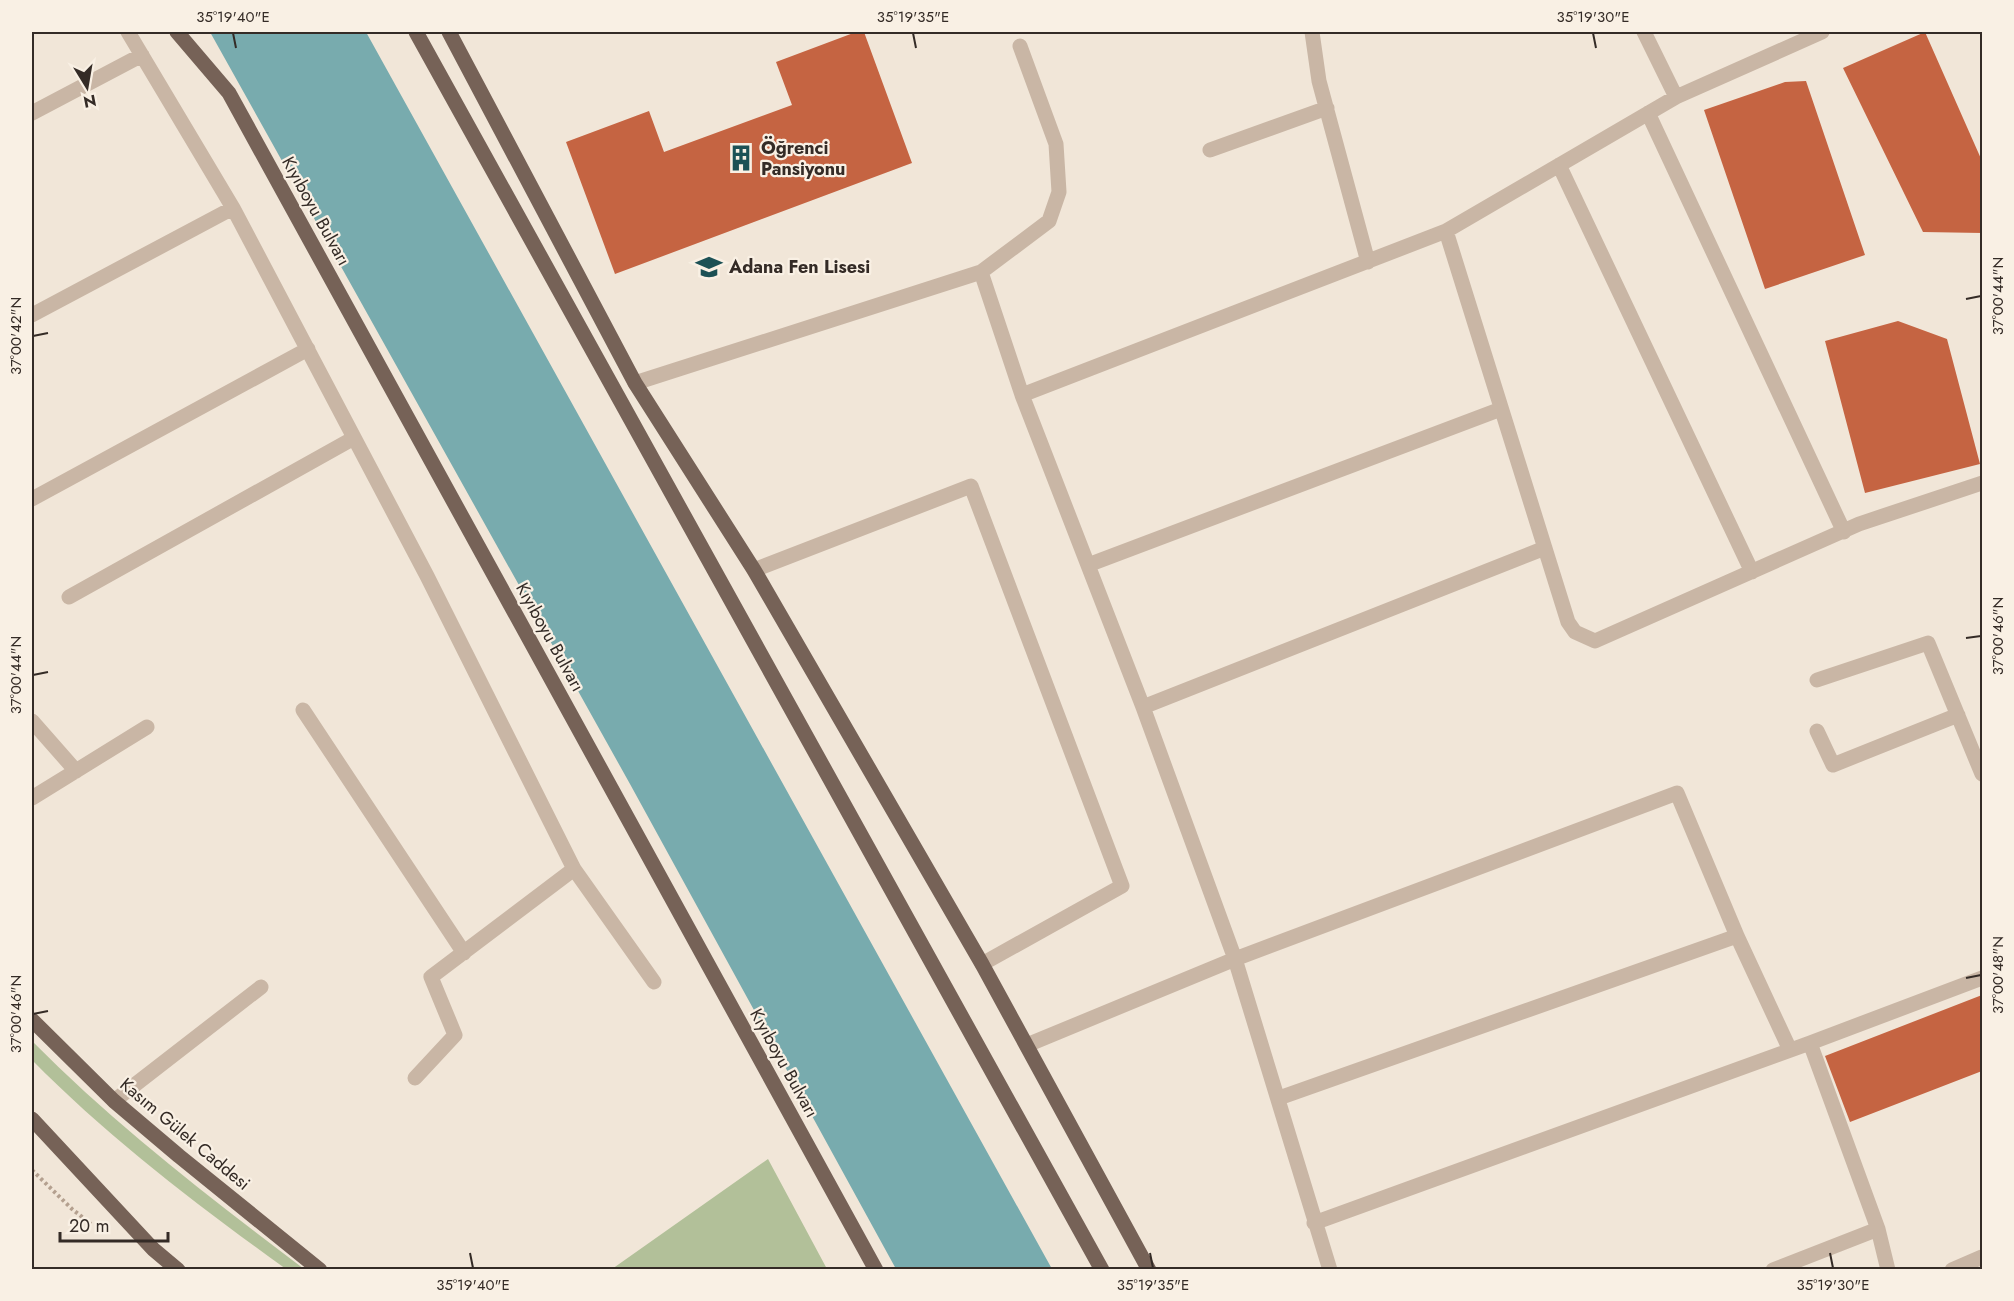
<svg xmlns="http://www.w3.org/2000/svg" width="2014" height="1301" viewBox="0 0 2014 1301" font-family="Jost,sans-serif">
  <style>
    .green { fill: #b2c099 }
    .water { fill: #78abae }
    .building { fill: #c56442 }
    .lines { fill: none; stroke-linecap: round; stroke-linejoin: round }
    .path { stroke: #b4a08f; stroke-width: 4; stroke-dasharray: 3 3; stroke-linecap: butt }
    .minor { stroke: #c9b6a5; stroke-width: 15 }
    .major { stroke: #766257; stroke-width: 15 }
    .ticks { fill: none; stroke: #342b26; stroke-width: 2 }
    .labels { text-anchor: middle; stroke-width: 4.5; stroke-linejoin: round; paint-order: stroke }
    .poi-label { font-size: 18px; font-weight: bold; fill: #342b26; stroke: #f9f0e4; text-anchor: start }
    .street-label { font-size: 18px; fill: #342b26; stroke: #f9f0e4 }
    .neatline { fill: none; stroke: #342b26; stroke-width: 2 }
    .ticks-label { font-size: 15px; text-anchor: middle; fill: #342b26 }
  </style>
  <rect width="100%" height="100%" fill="#f1e6d8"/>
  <!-- green -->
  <path class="green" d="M32,1041c83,84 178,157 272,228h-18c-89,-64 -177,-131 -254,-209z
    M768,1159l59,110h-215z"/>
  <!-- water -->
  <path class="water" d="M210,32h156l686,1237h-156l-266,-485z"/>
  <!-- building -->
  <path class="building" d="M856,32h8l48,131 -297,111 -49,-132 83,-31 15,41 128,-47 -16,-43z
    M1925,32l57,129v72l-59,-1 -80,-164z
    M1806,81l59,174 -100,34 -61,-179 81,-28z
    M1898,321l49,18 33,125 -115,29 -40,-152z
    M1982,995v76l-132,51 -25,-66z"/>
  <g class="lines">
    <!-- path -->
    <path class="path" d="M32,1170l40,39 19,15"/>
    <!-- minor -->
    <path class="minor" d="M128,32l105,176 194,368 147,293 80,113
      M1312,32l7,49 49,181
      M1644,32l32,65
      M32,113l110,-58
      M1648,113l196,419
      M1210,150l117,-42
      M1559,165l193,407
      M1446,231l122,391 7,10 20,9 264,-117 123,-41
      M981,272l41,123 121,312 92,252 95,311
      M32,315l201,-107
      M635,383l346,-111 68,-51 10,-29 -3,-48 -36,-98
      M1022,395l424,-164 230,-134 146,-65
      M32,499l276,-150
      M1088,565l413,-156
      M754,570l217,-84 151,400 -140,78
      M69,597l285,-159
      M1817,680l111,-37 54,131
      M1143,707l402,-159
      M303,710l161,243
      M32,721l44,50
      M1817,731l16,34 125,-50
      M32,798l115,-71
      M1810,1043l68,186 10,41
      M1027,1045l208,-86 442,-166 60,143 53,114
      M415,1078l40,-43 -24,-58 143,-108
      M1279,1098l458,-162
      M114,1101l147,-114
      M1314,1223l496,-180 172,-65
      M1773,1270l105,-41
      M1952,1270l30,-13"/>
    <!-- major -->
    <path class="major" d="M177,32l52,61 647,1177
      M416,32l686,1238
      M449,32l186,351 119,187 228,394 167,306
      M32,1020l82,81 65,55 141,114
      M32,1119l121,130 25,21"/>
  </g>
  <!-- ticks -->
  <path class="ticks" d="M233,33l3,15M913,33l3,15M1593,33l3,15M1966,299l15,-3M33,336l15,-3M1966,638l15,-2M33,675l15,-3M1966,978l15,-3M33,1014l15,-3M470,1253l3,15M1150,1253l3,15M1830,1253l3,15"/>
  <!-- icons -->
  <defs>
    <g id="building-bare" transform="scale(2.07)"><path d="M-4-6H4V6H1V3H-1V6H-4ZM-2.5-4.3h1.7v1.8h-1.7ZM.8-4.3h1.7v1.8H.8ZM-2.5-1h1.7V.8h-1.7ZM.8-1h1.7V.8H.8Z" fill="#1c5155" stroke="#f9f0e4" stroke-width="2.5" paint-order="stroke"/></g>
    <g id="school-bare" transform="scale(2.07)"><path d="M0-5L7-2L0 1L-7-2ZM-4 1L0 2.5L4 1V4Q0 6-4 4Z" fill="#1c5155" stroke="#f9f0e4" stroke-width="2.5" paint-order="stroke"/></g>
  </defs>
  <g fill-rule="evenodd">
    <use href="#building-bare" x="741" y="158"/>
    <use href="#school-bare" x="709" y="267"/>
  </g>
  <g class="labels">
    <!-- poi labels -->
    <g class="poi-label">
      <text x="761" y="154">Öğrenci<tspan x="761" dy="21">Pansiyonu</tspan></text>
      <text x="729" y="273">Adana Fen Lisesi</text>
    </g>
    <!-- street labels -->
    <g class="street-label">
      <text transform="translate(316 211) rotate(61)" y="6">Kıyıboyu Bulvarı</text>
      <text transform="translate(550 637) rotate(61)" y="6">Kıyıboyu Bulvarı</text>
      <text transform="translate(784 1063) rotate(61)" y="6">Kıyıboyu Bulvarı</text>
      <text transform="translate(185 1134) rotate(40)" y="6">Kasım Gülek Caddesi</text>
    </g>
  </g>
  <!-- border -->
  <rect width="2014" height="1301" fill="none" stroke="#f9f0e4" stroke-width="66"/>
  <!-- north arrow -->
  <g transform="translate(87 87) rotate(169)" stroke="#f9f0e4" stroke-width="4.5" paint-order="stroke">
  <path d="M0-4.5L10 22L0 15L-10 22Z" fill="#342b26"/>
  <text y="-9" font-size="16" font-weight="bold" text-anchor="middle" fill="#342b26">N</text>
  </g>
  <!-- scale -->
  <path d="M60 1232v9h108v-9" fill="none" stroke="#342b26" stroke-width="3"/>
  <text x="69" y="1232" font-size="18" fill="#342b26" stroke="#f9f0e4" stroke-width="4.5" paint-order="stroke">20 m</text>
  <rect x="33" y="33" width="1948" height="1235" class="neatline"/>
  <g class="ticks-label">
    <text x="233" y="22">35°19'40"E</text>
    <text x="913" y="22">35°19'35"E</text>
    <text x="1593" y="22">35°19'30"E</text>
    <text transform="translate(1998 296) rotate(-90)" y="5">37°00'44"N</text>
    <text transform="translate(16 336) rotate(-90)" y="5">37°00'42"N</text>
    <text transform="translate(1998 636) rotate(-90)" y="5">37°00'46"N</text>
    <text transform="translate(16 675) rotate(-90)" y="5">37°00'44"N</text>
    <text transform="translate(1998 975) rotate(-90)" y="5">37°00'48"N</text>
    <text transform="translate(16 1014) rotate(-90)" y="5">37°00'46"N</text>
    <text x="473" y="1290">35°19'40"E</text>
    <text x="1153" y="1290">35°19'35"E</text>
    <text x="1833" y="1290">35°19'30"E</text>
  </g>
</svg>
